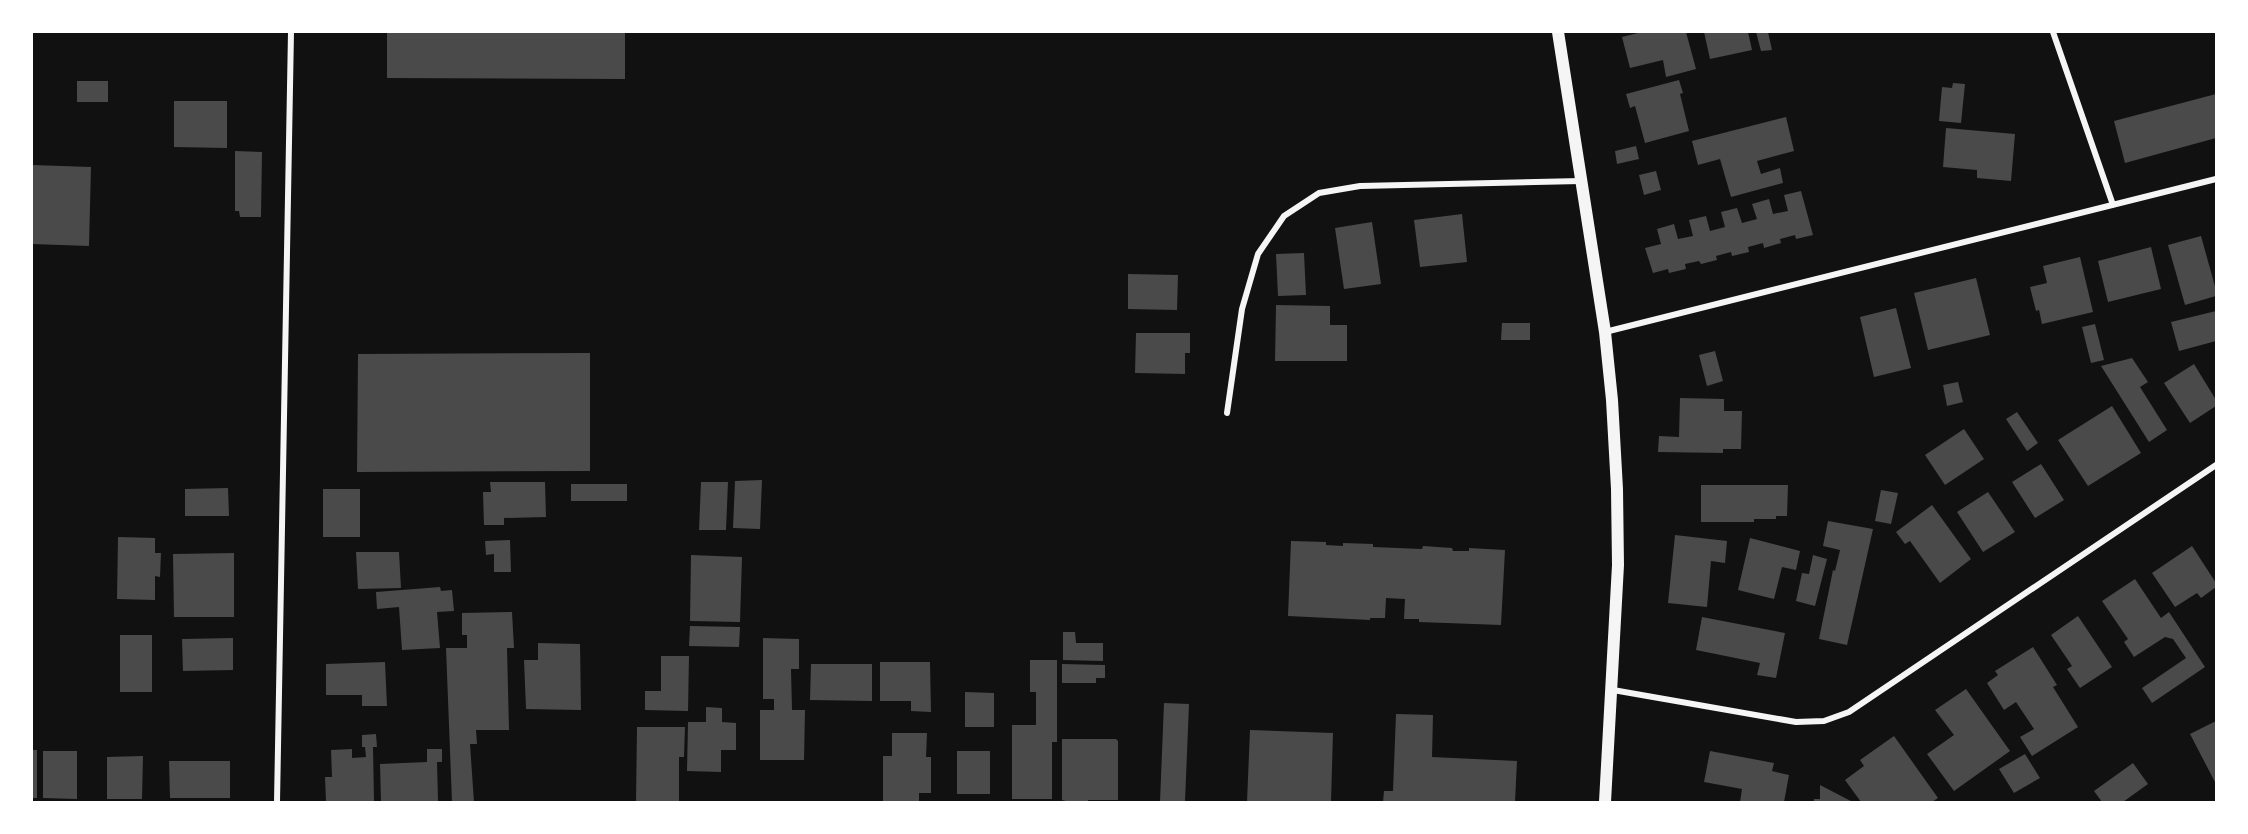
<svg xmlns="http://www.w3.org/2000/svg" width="2248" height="834" viewBox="0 0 2248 834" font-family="Raleway,sans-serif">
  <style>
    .building { fill: #4a4a4a }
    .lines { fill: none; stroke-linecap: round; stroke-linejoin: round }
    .minor { stroke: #f5f5f5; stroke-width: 6 }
    .secondary { stroke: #f5f5f5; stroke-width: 12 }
  </style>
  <rect width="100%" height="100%" fill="#111"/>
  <!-- building -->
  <path class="building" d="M387,32h238v47l-238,-1z
    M1642,32h44l10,37 -30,8 -3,-17 -33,8 -8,-31z
    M1704,32h44l4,18 -42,9z
    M1756,32h12l4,18 -11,1z
    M1679,80l4,13 -3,1 9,37 -44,12 -10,-37 -5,2 -4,-14z
    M77,81h31v21h-31z
    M1953,83l12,1 -4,39 -22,-2 3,-34 10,1z
    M2216,94v44l-91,25 -11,-42z
    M174,101h53v47l-53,-1z
    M1786,117l8,34 -37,10 4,13 19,-6 3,15 -52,14 -11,-38 -22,6 -6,-24z
    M1946,128l69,6 -4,47 -34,-3v-8l-34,-3z
    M1636,146l3,13 -22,5 -2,-13z
    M235,151l27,1 -1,65h-21l-1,-6h-4z
    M32,165l59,2 -2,79 -57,-2z
    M1656,171l5,19 -17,5 -5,-20z
    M1801,191l12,44 -17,4 -1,-4 -15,4 1,4 -17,5 -1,-5 -15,4 1,5 -17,4 -1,-4 -15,4 1,4 -16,4 -2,-3 -14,3 1,5 -17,4 -1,-4 -15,4 -8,-25 16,-4 -4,-15 17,-5 4,15 15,-3 -4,-16 17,-4 4,15 15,-4 -4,-15 16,-4 5,15 15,-4 -5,-15 17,-5 4,15 15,-3 -4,-16z
    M1462,214l5,48 -47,5 -6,-47z
    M1372,222l9,62 -37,5 -9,-61z
    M2201,236l15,54v6l-31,9 -17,-60z
    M2151,247l10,42 -53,13 -10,-41z
    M1304,253l2,42 -28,1 -2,-42z
    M2080,257l13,55 -51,12 -3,-14 -3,1 -6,-24 17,-4 -4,-17z
    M1128,274l50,1 -1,35 -49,-1z
    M1976,278l14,57 -62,15 -14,-57z
    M1276,305l54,1v19h17v36h-72z
    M1896,308l15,60 -37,9 -14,-60z
    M2216,311v30l-37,10 -8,-29z
    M1502,323h28v17h-29z
    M2095,324l9,36 -13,3 -9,-36z
    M1136,333h54v20h-5v21l-50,-1z
    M1715,351l8,30 -16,5 -8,-31z
    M590,353v118l-233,1 1,-118z
    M2132,358l16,24 -8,5 27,43 -18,12 -48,-76z
    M2194,364l22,36v6l-26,17 -26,-40z
    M1958,382l5,20 -16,4 -4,-21z
    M1680,398l44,1v12h18l-1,38h-18v4l-65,-1 1,-16 20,1z
    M2112,406l29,47 -53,33 -30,-46z
    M2017,412l21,31 -11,8 -21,-32z
    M1964,429l20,30 -39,26 -20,-30z
    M2041,464l23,36 -29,18 -23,-36z
    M762,480l-2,49 -27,-1 2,-47z
    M490,482h55l1,35 -42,1v7h-20l-1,-33h8z
    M701,482h27l-2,48h-27z
    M571,484h56v17h-56z
    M1701,485h87l-1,31h-11v3h-22v3h-53z
    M228,488l1,28h-44v-27z
    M323,489h37v48h-37z
    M1881,490l17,3 -7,31 -16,-3z
    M1988,492l27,40 -32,20 -26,-40z
    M1932,505l39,54 -31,24 -30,-42 -5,3 -9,-12z
    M1828,521l45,8 -26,116 -28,-6 14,-69 2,1 5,-21 -17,-4z
    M1675,535l52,6 -2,22 -14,-2 -4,46 -39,-4z
    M118,537l37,1v15h6l-1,24 -5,-1v24l-38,-1z
    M1750,538l50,13 -4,19 -14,-3 -8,32 -36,-9z
    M510,540l1,32h-17v-18l-8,1 -1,-14z
    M1291,541l35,1v3l17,1v-3l30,1v3l49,2 1,-3 29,2 1,3h16v-3l36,2 -4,75 -82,-3v-3h-15l1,-20 -19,-1 -1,20h-15v2l-82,-4z
    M2192,546l24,37v4l-15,11 -4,-5 -22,14 -23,-34z
    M356,552h43l2,36 -43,1z
    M234,553v64h-60l-1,-63z
    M691,555l51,2 -2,65 -50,-1z
    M1813,555l14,4 -12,47 -19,-5 6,-28 7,1z
    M2135,579l26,39 8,-6 36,55 -53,36 -10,-15 44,-30 -13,-19 -8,-2 -31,20 -10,-15 4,-3 -26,-38z
    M440,587l1,4 11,-1 2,21 -17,1 3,36 -38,2 -3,-43 -22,2 -1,-17z
    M512,612l2,36h-7l2,82h-33l1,14h-7l4,58h-22l-6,-154h21v-13h-5v-22z
    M2078,616l34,51 -32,21 -13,-19 5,-3 -21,-31z
    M1702,617l83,16 -9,45 -19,-3 3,-12 -64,-13z
    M690,626l50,1 -1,20 -50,-1z
    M1063,632h12l1,11h27v18l-40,-1z
    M120,635h32v57h-32z
    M233,638v32l-50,1 -1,-32z
    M763,638l36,1v30h-8l1,41h13l-1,50h-44v-50h14v-11h-11z
    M538,643l42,1 1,66 -55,-1 -2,-49h14z
    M2033,647l24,38 -4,2 25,40 -46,29 -12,-19 14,-8 -18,-27 -12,8 -17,-27 11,-8 -3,-4z
    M661,656h28l-1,55 -43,-1v-19h16z
    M1030,660h27v82h-5v57h-40v-74h24v-33h-6z
    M385,662l2,44h-25v-11h-36v-31z
    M880,662h50l1,50 -20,-1v-10h-31z
    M811,664h61v37l-62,-1z
    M1062,664l43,1v13h-9v5h-34z
    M1966,689l44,62 -56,40 -27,-37 27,-19 -19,-25z
    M965,692l29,1v34h-29z
    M1164,703l25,1 -4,98h-25z
    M706,707l16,1v14l14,1v27h-15v22l-34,-1 1,-49h18z
    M1396,714l37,1 -1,42 85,4 -2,41h-132l1,-11h9z
    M2216,721v63l-26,-50z
    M637,727h48l-1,30h-5v45h-43z
    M1250,730l83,3 -2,69h-84z
    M892,733h35l-1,24h5v36h-12v9l-36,-1v-45h9z
    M376,734l1,13h-4l1,54 -48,1 -1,-25h7l-1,-27 21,-1v9l14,-1 -1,-10h-3v-12z
    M1894,736l44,62 -6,4h-71l-16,-22 19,-14 -4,-6z
    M1062,739h54l2,2v59h-30v2h-18l-8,-2z
    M427,749h15v13h-5l1,39 -57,1 -1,-38 47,-2z
    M32,750h5v48h-5z
    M43,751h34v48l-34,-1z
    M957,751h33v43h-33z
    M1710,751l64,12 -2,8 17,4 -5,27h-44l2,-13 -38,-7z
    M2025,754l15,24 -26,15 -15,-24z
    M143,756l-1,43h-35v-42z
    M169,761h61v37h-60z
    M2133,763l15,21 -25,18h-21l-8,-11z
    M1820,785l27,14 6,3h-39v-3h6z"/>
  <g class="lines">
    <!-- minor -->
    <path class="minor" d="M2053,32l60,173
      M1605,332l611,-153
      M1227,413l15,-104 16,-55 26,-38 35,-23 41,-7 221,-5
      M1613,690l183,32 28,-1 25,-9 367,-247
      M277,802l14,-770"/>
    <!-- secondary -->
    <path class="secondary" d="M1558,32l47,300 7,68 5,89 1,76 -13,237"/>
  </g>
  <!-- border -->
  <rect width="2248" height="834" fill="none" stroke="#ffffff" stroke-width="66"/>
</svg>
